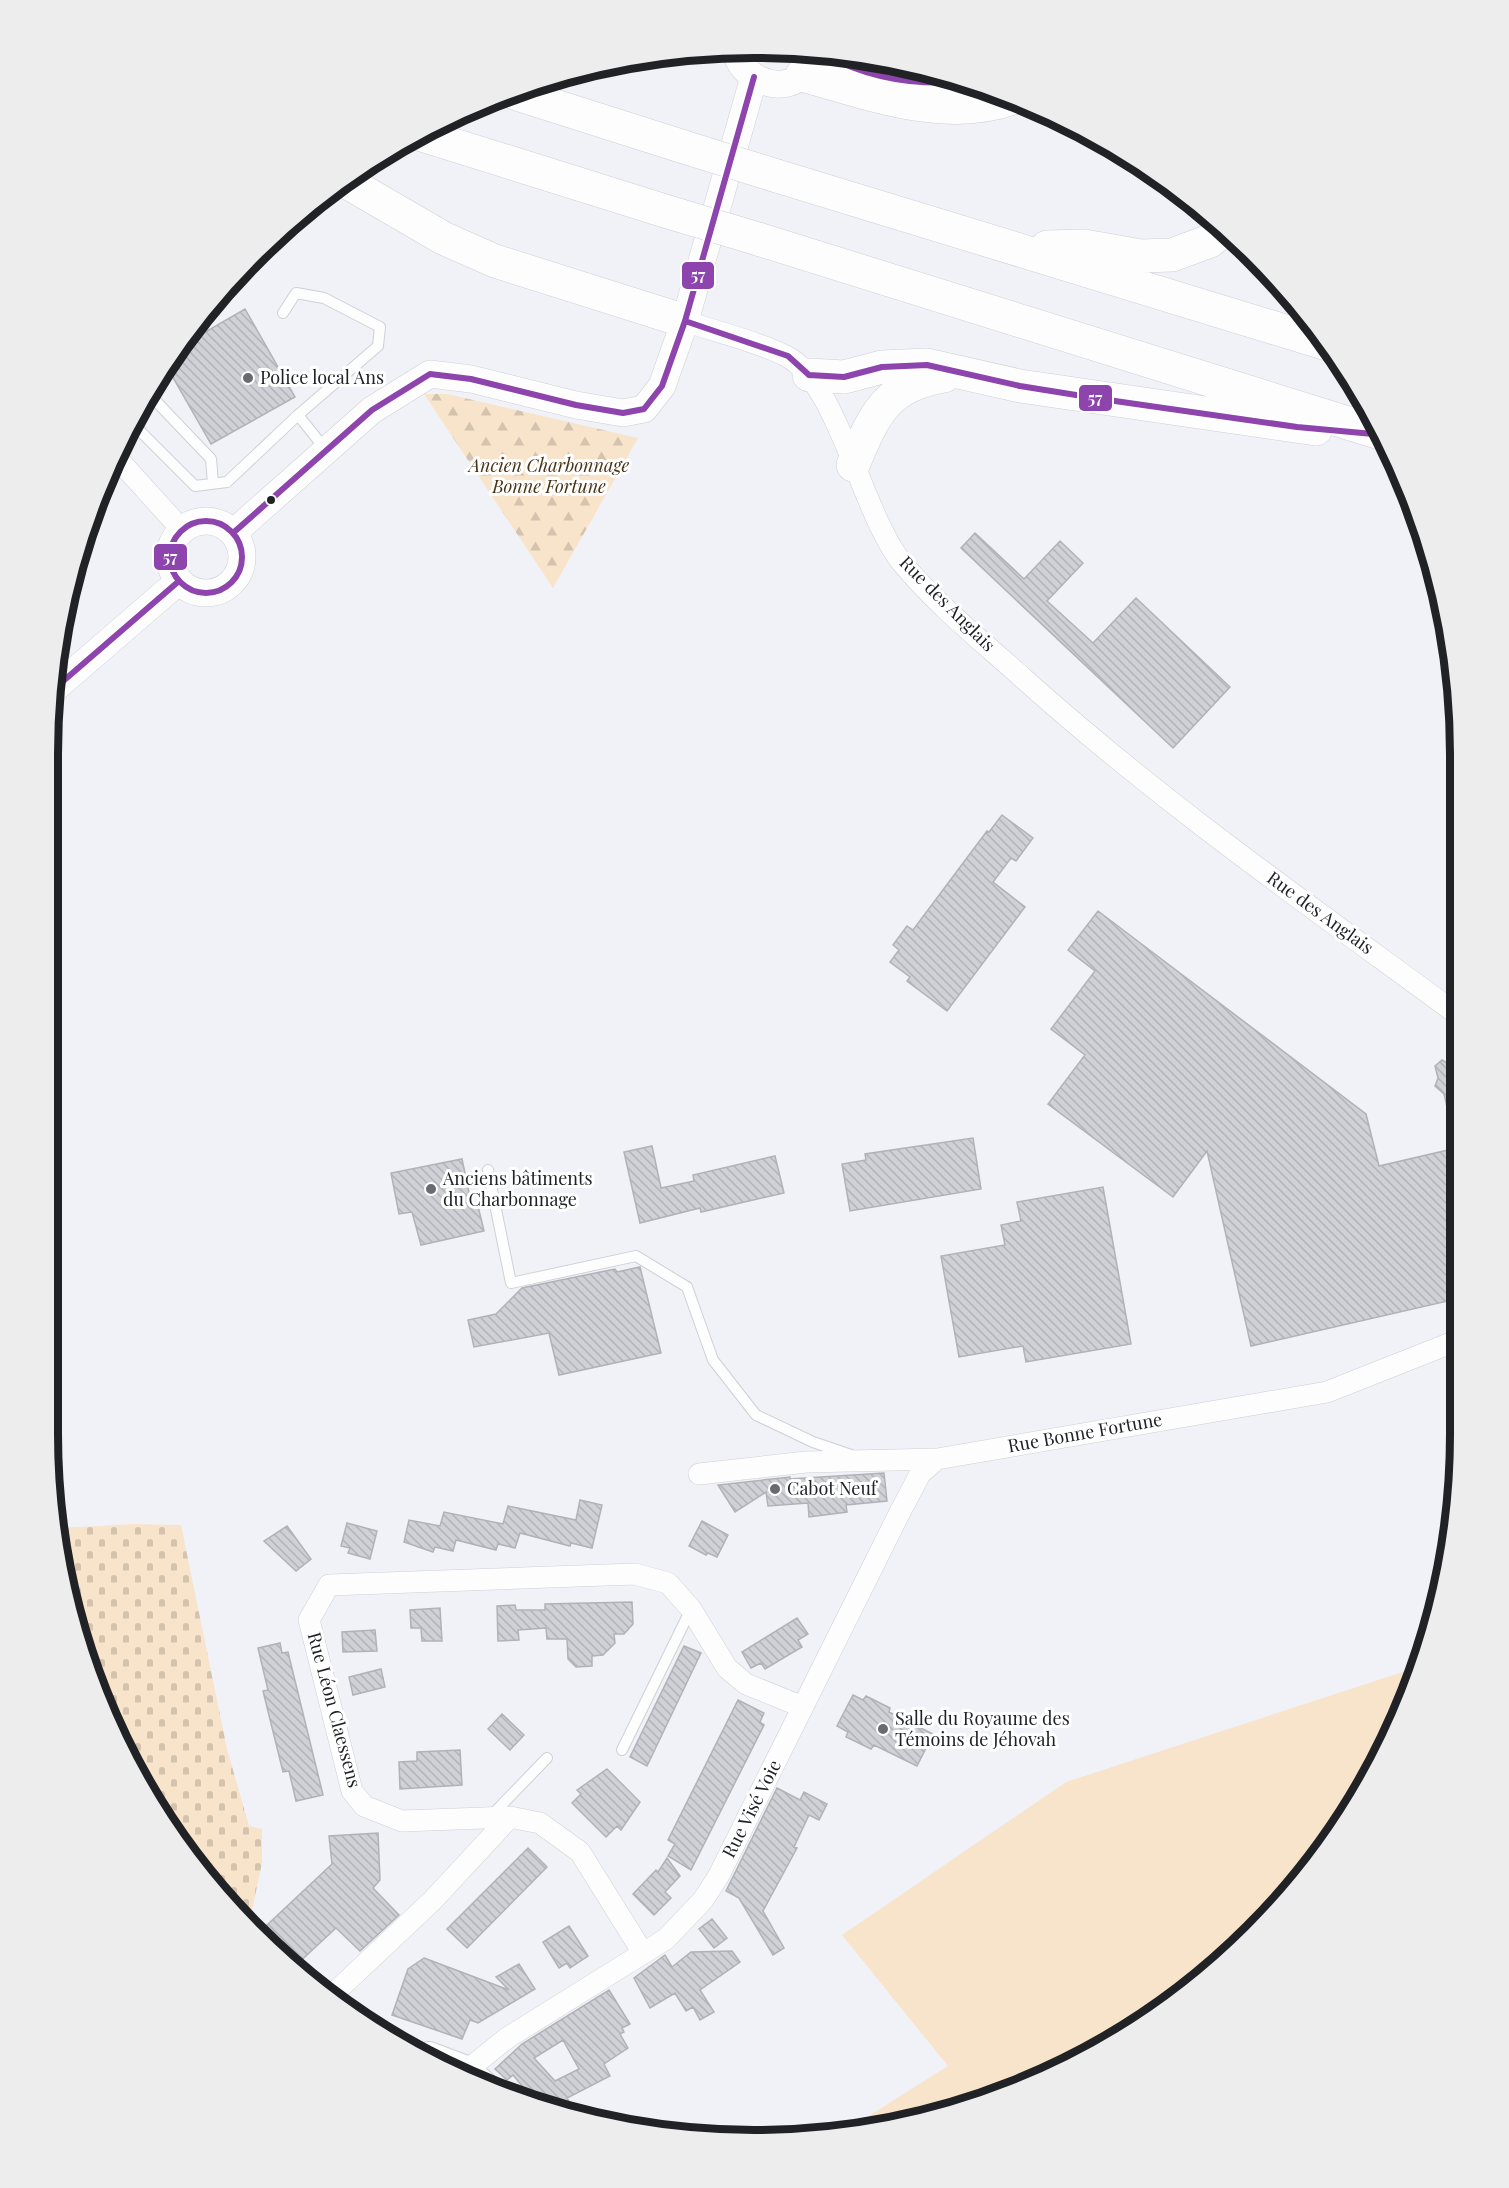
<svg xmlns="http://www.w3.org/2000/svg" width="1509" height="2188" viewBox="0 0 1509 2188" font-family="'Playfair Display',serif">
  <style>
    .green { fill: #f8e4cb }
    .forest { fill: url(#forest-firs) }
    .cemetery { fill: url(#cemetery-stones) }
    .building { fill: url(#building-back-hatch); stroke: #b1b2b7; stroke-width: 1.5; fill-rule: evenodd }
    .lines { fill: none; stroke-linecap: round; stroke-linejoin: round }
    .service-casing { stroke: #ced0d5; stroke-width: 12 }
    .minor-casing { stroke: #ced0d5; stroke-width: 22 }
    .tertiary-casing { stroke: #ced0d5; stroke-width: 28 }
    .secondary-casing { stroke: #ced0d5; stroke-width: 32 }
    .motorway-casing { stroke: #ced0d5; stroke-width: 34 }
    .service { stroke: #fdfdfe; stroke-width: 10 }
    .minor { stroke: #fdfdfe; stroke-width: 21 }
    .tertiary { stroke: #fdfdfe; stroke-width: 27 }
    .secondary { stroke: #fdfdfe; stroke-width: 30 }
    .motorway { stroke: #fdfdfe; stroke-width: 33 }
    .motorway-bridge-casing { stroke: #ced0d5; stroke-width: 34; stroke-linecap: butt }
    .motorway-bridge { stroke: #fdfdfe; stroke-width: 33 }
    .bus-1-casing { stroke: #fff; stroke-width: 10 }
    .bus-1 { stroke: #8e44ad; stroke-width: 6 }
    .poi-dot { fill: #696b70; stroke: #fff; stroke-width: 2 }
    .bus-dot { fill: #202226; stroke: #fff; stroke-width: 2 }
    .labels { text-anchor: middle; stroke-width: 6; stroke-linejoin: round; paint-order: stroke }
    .poi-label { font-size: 18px; fill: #202226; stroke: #fff; text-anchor: start }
    .park-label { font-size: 18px; font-style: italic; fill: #483214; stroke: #fff }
    .street-label { font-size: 18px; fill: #202226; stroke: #fff }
    .rim { fill: none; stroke: #202226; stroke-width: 8 }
    .line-badge { stroke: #fff; stroke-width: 2 }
    .badge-label { font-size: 16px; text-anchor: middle; font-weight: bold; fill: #fff }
  </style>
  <defs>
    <pattern id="forest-firs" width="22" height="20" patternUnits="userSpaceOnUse" patternTransform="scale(1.5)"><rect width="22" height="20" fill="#f8e4cb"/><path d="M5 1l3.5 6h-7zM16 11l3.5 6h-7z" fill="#d4c3ae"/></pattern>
    <pattern id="cemetery-stones" width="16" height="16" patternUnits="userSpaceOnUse" patternTransform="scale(1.5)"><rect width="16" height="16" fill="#f8e4cb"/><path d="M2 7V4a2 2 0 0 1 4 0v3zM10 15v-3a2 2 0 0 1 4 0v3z" fill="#d4c3ae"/></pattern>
    <pattern id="building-back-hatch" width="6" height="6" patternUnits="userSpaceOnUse" patternTransform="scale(1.5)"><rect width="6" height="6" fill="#cfd1d6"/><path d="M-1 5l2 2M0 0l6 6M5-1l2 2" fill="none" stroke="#b1b3b8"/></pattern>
  </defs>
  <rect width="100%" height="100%" fill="#f0f2f8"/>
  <!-- green -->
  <path class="green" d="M1418,1667l-11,37 -65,122 -88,107 -107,88 -80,46 -175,59 -32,4 -4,-6 92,-58 -106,-131 224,-153z"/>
  <!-- forest -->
  <path class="forest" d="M424,394h23l191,44 -85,150z"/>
  <!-- cemetery -->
  <path class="cemetery" d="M133,1524l48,1 46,224 22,77 13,3v34l-12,57 -83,-94 -65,-122 -30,-87 -12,-89z"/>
  <!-- building -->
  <path class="building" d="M245,309l50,88 -84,47 -44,-77 14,-21z
    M975,533l49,46 36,-38 23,22 -36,38 46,42 43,-45 94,89 -57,61 -212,-200z
    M1002,815l31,23 -17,23 -5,-3 -18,24 32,25 -78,104 -40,-30 3,-4 -20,-15 9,-12 -6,-5 14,-19 6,4 74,-99 2,1z
    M1098,911l268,203 13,52 82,-19v151l-210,48 -44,-195 -34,46 -125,-93 37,-49 -34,-26 44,-58 -27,-21z
    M1442,1060l5,3 14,-3v81l-6,1 -11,-48 -9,-8 3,-8 -3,-12z
    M973,1138l8,51 -131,22 -8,-47 24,-4 -1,-6z
    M652,1146l9,42 33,-7 -1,-6 82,-19 9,37 -83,19 -1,-4 -60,15 -16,-71z
    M462,1159l10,48 6,-1 6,25 -63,14 -9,-33 -13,2 -8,-41z
    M1103,1187l28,157 -105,18 -3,-16 -64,11 -18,-101 64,-11 -4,-20 20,-4 -4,-19z
    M640,1267l21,86 -102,22 -10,-42 -75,14 -6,-27 28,-6 26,-26 93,-19 2,3z
    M884,1473l3,28 -41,4 1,7 -38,5 -1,-14 -40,3 -2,-14 -31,20 -17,-27 72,-8v2z
    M580,1500l22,5 -10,43 -21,-5 -1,3 -50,-13 -5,15 -17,-4 -2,6 -40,-10 -3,11 -18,-4 -2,5 -29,-10 5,-22 31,6 4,-14 59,12 5,-18 68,14z
    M702,1521l26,14 -11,22 -9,-4 -2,2 -17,-9z
    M347,1523l30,8 -7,28 -22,-6 2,-5 -9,-2z
    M287,1526l24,33 -15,12 -32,-30z
    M632,1602l1,22 -9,10h-10l1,9 -12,12 -11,1v10l-16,1 -8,-8 -1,-20h-20l-1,-11 -28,2 1,10 -21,1 -1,-35 18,-1 1,5h29v-6z
    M440,1608l2,33h-20l-1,-13h-10l-1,-18z
    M797,1618l11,16 -10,6 4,7 -37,22 -4,-6 -10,5 -9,-16z
    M375,1630l2,21 -34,1 -1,-20z
    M280,1643l2,10 6,-1 35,143 -27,6 -7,-30 -6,1 -20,-81 5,-1 -10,-42z
    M684,1646l17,7 -54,113 -17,-9z
    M381,1669l4,18 -32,8 -4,-18z
    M853,1695l10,5 3,-4 24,12 -1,4 44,22 -16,32 -43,-21 -3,4 -25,-12 2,-5 -11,-6z
    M738,1700l26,13 -4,9 4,3 -73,145 -23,-14 7,-12 -7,-4z
    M502,1714l22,21 -14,15 -22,-21z
    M460,1750l2,35 -62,4 -1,-27 18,-1v-9z
    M607,1769l33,33 -19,28 -4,-4 -11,11 -34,-34 9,-9 -4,-4z
    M777,1788l23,12 4,-8 23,12 -8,16 -10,-5 -15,32 3,1 -34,63 21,37 -11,7 -34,-57 -13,-7z
    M378,1833l2,47 -7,8 26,27 -39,36 -24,-23 -43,40 -25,-27 7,-7 -9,-8 66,-62 -3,-28z
    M528,1848l19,19 -80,81 -20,-19z
    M667,1858l13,18 -15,16 6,6 -17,17 -21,-21 23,-24 2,2z
    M712,1919l15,19 -13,10 -15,-19z
    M569,1926l19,30 -18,12 -3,-5 -8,5 -16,-26z
    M732,1951l8,11 -40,28 14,22 -14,8 -7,-13 -7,4 -11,-18 -25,15 -16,-30 31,-23 7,12 19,-15z
    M424,1958l85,32 -13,-13 23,-13 16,25 -57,34 -8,-3 -8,19 -70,-24 16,-46z
    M609,1990l21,34 -8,4 2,4 -4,2 8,14 -24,16 6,12 -43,22 7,12 -40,-10 -21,-25 -6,5 -12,-11 27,-25zM563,2040l16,29 -24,12 -21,-23z"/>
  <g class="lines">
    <!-- service casing -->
    <g class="service-casing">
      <path id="service" d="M283,313l13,-20 28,5 56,29 -2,19 -80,69
        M150,395l61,64 2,24
        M123,438l13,-11 59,59 32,-4 71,-67 28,35
        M488,1170l23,113 125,-27 51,31 26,73 43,55 57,27 38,13
        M622,1750l69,-141
        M491,1816l56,-58"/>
    </g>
    <!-- minor casing -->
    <g class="minor-casing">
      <path id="minor" d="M685,321c31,11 72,20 101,35 52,26 77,161 117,208 35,42 80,78 121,115 137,123 289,229 437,338
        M116,457l66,73
        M699,1474l107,-12 131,-3 390,-67 134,-53
        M643,1953l-63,-101 -40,-29 -30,-6 -108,4 -38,-15 -12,-15 -43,-171 20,-35 306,-11 33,9 23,26 36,59 19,16 57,23
        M330,1997l102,-96 78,-84
        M466,2071l41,-33 159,-99 37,-39 15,-23 181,-363 21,-40 17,-15"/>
    </g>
    <!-- tertiary casing -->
    <g class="tertiary-casing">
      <path id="tertiary" d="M736,50c3,28 45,46 66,25 4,-4 7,-12 10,-17
        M170 557a36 36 0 1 1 72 0a36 36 0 1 1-72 0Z
        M233,533l139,-123 58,-36 41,5 105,26 47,8 21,-4 18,-23 23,-65 69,-244
        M54,689l125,-108"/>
    </g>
    <!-- secondary casing -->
    <g class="secondary-casing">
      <path id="secondary" d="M429,2057l37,14 16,14"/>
    </g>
    <!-- motorway casing -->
    <g class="motorway-casing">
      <path id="motorway" d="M826,55c38,24 90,31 134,27
        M802,75c67,18 142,48 211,23
        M514,93l170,54
        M422,135l243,76
        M777,176l550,168
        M345,181l98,57 52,23 190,60
        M758,239l625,195
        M1047,247l37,-1 57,10 31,-1 38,-14 13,-11
        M809,375l35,2 38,-10 45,-2 93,21 296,43
        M853,465c21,-50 33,-80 91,-89"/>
    </g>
    <!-- service -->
    <use href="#service" class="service"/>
    <!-- minor -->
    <use href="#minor" class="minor"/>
    <!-- tertiary -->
    <use href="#tertiary" class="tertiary"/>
    <!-- secondary -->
    <use href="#secondary" class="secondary"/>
    <!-- motorway -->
    <use href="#motorway" class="motorway"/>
    <!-- motorway-bridge casing -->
    <g class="motorway-bridge-casing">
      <path id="motorway-bridge" d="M684,147l93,29
        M665,211l93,28"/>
    </g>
    <!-- motorway-bridge -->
    <use href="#motorway-bridge" class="motorway-bridge"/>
    <!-- bus-1 casing -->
    <g class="bus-1-casing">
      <path id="bus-1" d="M826,55c42,23 86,30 134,27
        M685,321l103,35 21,19
        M809,375l35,2 38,-10 45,-2 93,21 81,13 196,28 87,8
        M170 557a36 36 0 1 1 72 0a36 36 0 1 1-72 0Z
        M233,533l139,-123 58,-36 41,5 105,26 47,8 21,-4 18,-23 23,-65 69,-244
        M54,689l125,-108"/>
    </g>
    <!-- bus-1 -->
    <use href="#bus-1" class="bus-1"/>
  </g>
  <!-- markers -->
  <g class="poi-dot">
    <circle cx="248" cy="378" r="6"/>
    <circle cx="431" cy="1189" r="6"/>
    <circle cx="775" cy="1489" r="6"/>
    <circle cx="883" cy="1729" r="6"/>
  </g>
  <circle class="bus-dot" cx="271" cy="500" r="5"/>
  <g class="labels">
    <!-- poi labels -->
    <g class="poi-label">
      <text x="260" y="384">Police local Ans</text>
      <text x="443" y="1185">Anciens bâtiments<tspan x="443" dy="21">du Charbonnage</tspan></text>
      <text x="787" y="1495">Cabot Neuf</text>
      <text x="895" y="1725">Salle du Royaume des<tspan x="895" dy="21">Témoins de Jéhovah</tspan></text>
    </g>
    <!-- park labels -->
    <g class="park-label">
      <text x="549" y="472">Ancien Charbonnage<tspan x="549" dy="21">Bonne Fortune</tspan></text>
    </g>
    <!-- street labels -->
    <g class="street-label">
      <text transform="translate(947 604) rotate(45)" y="6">Rue des Anglais</text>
      <text transform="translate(1320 913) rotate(36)" y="6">Rue des Anglais</text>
      <text transform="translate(1085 1433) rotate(-10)" y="6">Rue Bonne Fortune</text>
      <text transform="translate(334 1710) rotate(75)" y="6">Rue Léon Claessens</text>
      <text transform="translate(752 1809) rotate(-63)" y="6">Rue Visé Voie</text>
    </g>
  </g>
  <!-- crop -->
  <path d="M0 0H1509V2188H0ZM754 58H754A696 696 0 0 1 1450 754V1434A696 696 0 0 1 754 2130H754A696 696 0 0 1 58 1434V754A696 696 0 0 1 754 58Z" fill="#ededee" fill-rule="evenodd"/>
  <path class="rim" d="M754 58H754A696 696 0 0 1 1450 754V1434A696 696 0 0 1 754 2130H754A696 696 0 0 1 58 1434V754A696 696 0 0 1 754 58Z"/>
  <g class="line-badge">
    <rect x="681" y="261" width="34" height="29" rx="6" fill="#8e44ad"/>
    <rect x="1078" y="384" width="35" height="28" rx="6" fill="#8e44ad"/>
    <rect x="153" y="543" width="35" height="28" rx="6" fill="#8e44ad"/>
  </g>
  <g class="badge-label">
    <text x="698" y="281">57</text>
    <text x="1095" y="404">57</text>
    <text x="170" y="563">57</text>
  </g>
</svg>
